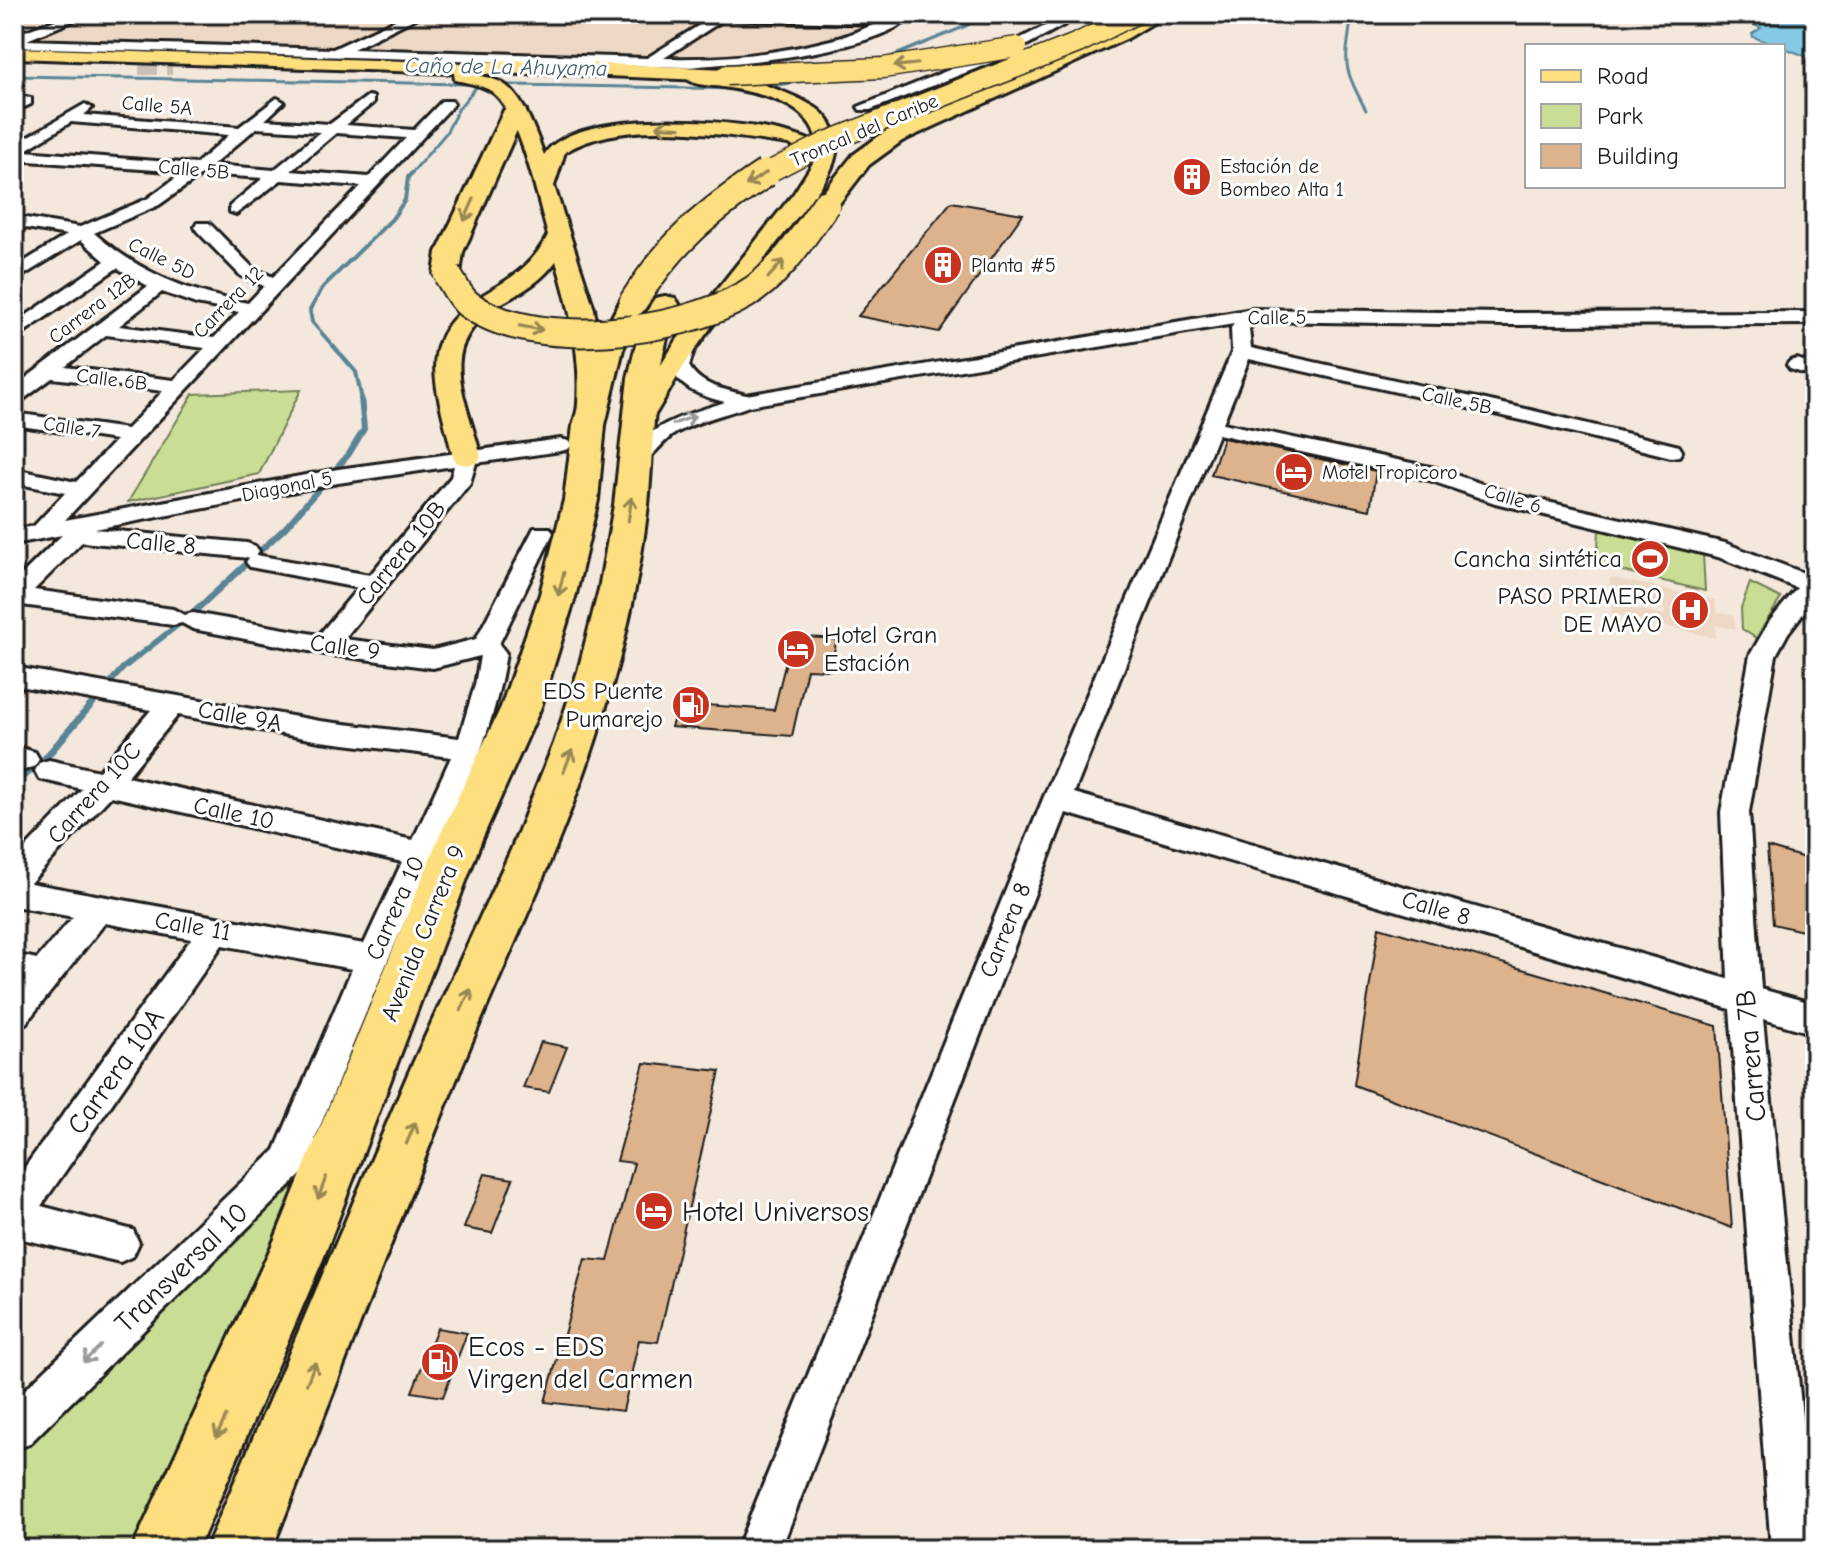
<svg xmlns="http://www.w3.org/2000/svg" width="1829" height="1563" viewBox="0 0 1829 1563" font-family="'Comic Neue',sans-serif">
  <style>
    .built { fill: #edd8c5 }
    .green { fill: #c9de94; stroke: #727d58; stroke-width: 2 }
    .water { fill: #84c9e5; stroke: #5a8495; stroke-width: 2 }
    .lines { fill: none; stroke-linecap: round; stroke-linejoin: round }
    .stream-far3 { stroke: #5a8495; stroke-width: 3 }
    .stream-far2 { stroke: #5a8495; stroke-width: 4 }
    .stream-far1 { stroke: #5a8495; stroke-width: 6 }
    .stream { stroke: #5a8495; stroke-width: 7 }
    .building { fill: #dcb38d; stroke: #1c1c1c; stroke-width: 2 }
    .major-tunnel { stroke: #c9bfb6; stroke-width: 18; stroke-dasharray: 18 9; stroke-linecap: butt }
    .minor-casing { stroke: #1c1c1c; stroke-width: 6 }
    .major-casing { stroke: #1c1c1c; stroke-width: 6 }
    .highway-casing { stroke: #1c1c1c; stroke-width: 6 }
    .minor { fill: #fff; fill-rule: evenodd }
    .major { fill: #fedf80; fill-rule: evenodd }
    .highway { fill: #fedf80; fill-rule: evenodd }
    .highway-bridge-far1-casing { stroke: #1c1c1c; stroke-width: 23; stroke-linecap: butt }
    .highway-bridge-casing { stroke: #1c1c1c; stroke-width: 31; stroke-linecap: butt }
    .highway-bridge-far1 { stroke: #fedf80; stroke-width: 20 }
    .highway-bridge { stroke: #fedf80; stroke-width: 27 }
    .oneway { stroke: #988753 }
    .oneway2 { stroke: #999 }
    .labels { text-anchor: middle; stroke-width: 6; stroke-linejoin: round; paint-order: stroke }
    .far-street-label { font-size: 20px; fill: #1c1c1c; stroke: #fff }
    .far-poi-label { font-size: 20px; fill: #1c1c1c; stroke: #fff; text-anchor: start }
    .far-water-label { font-size: 22px; font-style: italic; fill: #46616c; stroke: #fff }
    .street-label { font-size: 24px; fill: #1c1c1c; stroke: #fff }
    .poi-label { font-size: 24px; fill: #1c1c1c; stroke: #fff; text-anchor: end }
    .near-street-label { font-size: 28px; fill: #1c1c1c; stroke: #fff }
    .near-poi-label { font-size: 28px; fill: #1c1c1c; stroke: #fff; text-anchor: start }
  </style>
  <rect width="100%" height="100%" fill="#f4e8dd"/>
  <filter id="ink" filterUnits="userSpaceOnUse"><feTurbulence type="fractalNoise" baseFrequency=".0125" numOctaves="2"/><feDisplacementMap in="SourceGraphic" scale="16" xChannelSelector="R" yChannelSelector="G"/><feConvolveMatrix kernelMatrix="1 2 1 2 8 2 1 2 1" color-interpolation-filters="sRGB"/></filter>
  <g filter="url(#ink)">
    <!-- built -->
    <path class="built" d="M14,14h905l-27,14 -145,34 -113,6 -620,-22z
      M1610,577l105,23 2,12 17,4 2,13 -21,-4 1,13 -104,-24v-10l53,11 -1,-8 -54,-12z
      M1801,1260l14,4v67l-7,-3z"/>
    <!-- green -->
    <path class="green" d="M301,390l-42,84 -131,28 65,-108z
      M1599,530l104,24 2,37 -108,-26z
      M1750,583l31,15 -25,40 -14,-9 -1,-21z
      M281,1182l21,13 -168,354h-120v-98z"/>
    <!-- water -->
    <path class="water" d="M1764,14h51v52l-9,-3 1,-6 -4,-2 -50,-18 -1,-3 9,-6 -14,-6 2,-3h18z"/>
    <g class="lines">
      <!-- stream-far3 -->
      <path class="stream-far3" d="M1352,14c-7,50 -11,51 14,96
        M888,58l78,-32 19,-12
        M14,76l729,13
        M760,88l43,-7
        M410,175l36,-42 13,-25 18,-22"/>
      <!-- stream-far2 -->
      <path class="stream-far2" d="M362,400l-6,-28 -44,-50 -2,-12 13,-23 69,-68 13,-19 3,-23 4,-4"/>
      <!-- stream-far1 -->
      <path class="stream-far1" d="M101,693l22,-25 70,-55 92,-85 64,-74 15,-25 -3,-31"/>
      <!-- stream -->
      <path class="stream" d="M14,783l27,-20 62,-72"/>
    </g>
    <!-- building -->
    <path class="building" d="M951,202l72,12 -84,118 -81,-16z
      M1223,438l153,33 -6,39 -159,-35z
      M792,636l45,3 -7,31 -23,-1 -15,67 -121,-9 8,-24 95,7z
      M1767,847l48,14v73l-42,-10z
      M1379,927l338,99 15,202 -378,-143z
      M541,1042l26,5 -18,45 -26,-4z
      M644,1063l76,8 -62,271 -19,-2 -16,71 -78,-9 40,-143 23,2 26,-98 -17,-2z
      M485,1174l28,5 -21,54 -28,-5z
      M437,1328l30,5 -24,64 -31,-5z"/>
    <g class="lines">
      <!-- major-tunnel -->
      <path class="major-tunnel" d="M139,66h33"/>
      <!-- minor casing -->
      <g class="minor-casing">
        <path id="minor" d="M72,14h17l-62,26 306,9 75,-35h16l-71,35 294,9 62,-39 -33,-1 -6,-4 209,2 6,4 -6,4 -154,-5 -61,39c56,2 117,-5 171,-19 27,-7 54,-25 81,-25 -44,40 -170,48 -230,53l-672,-20v-12z
          M1069,14h15l-81,44 -133,52h-10l-2,-3 135,-55z
          M368,96l5,1v6l-27,22 68,5 28,-29h10l2,3 -389,416 273,-51 223,-30 7,2 4,4 -4,4 -7,2 -85,12 -6,20 -126,156 89,11 43,-11 58,-111h16l3,5 -54,111 7,9c-13,90 -56,168 -93,250 -35,77 -66,156 -98,236l5,10 -5,12 -286,283 -15,6v-50l261,-250 77,-181 -130,-24 -181,261 92,24 6,13 -6,13 -13,6 -106,-25v-55l177,-243 -86,-16 -79,100 -12,4v-39l4,-5 -4,-1v-28l23,5 36,-42 -59,-11v-46l68,-71 -43,-10 -4,-8 4,-8 10,-3 50,11 52,-61 -137,-25v-18l306,54 139,17 16,-53 5,-29 -47,12 -108,-14 -132,-25 -11,-6 -9,2 -159,-21v-22l48,-47 -48,9v-14l20,-4 31,-33 -51,-10v-14l62,13 40,-42 -102,-15v-12l113,16 36,-38 -111,-13 -31,23 -7,2v-16l134,-101 -31,-18 -103,71v-15l91,-63 -24,-21 -67,41v-13l53,-33 -53,-9v-10l66,11 67,-28 37,-27 -170,-12v-15l71,-41 7,4 -8,7 155,12 38,-29 7,4 -19,18 65,4zM71,122l158,13 -33,29 -172,-13zM256,128l64,4 -46,38 -61,-5zM336,133l70,5 -37,39 -78,-6zM203,174l60,4 -33,28v6l6,2 45,-34 80,6 -88,91 -20,-9 -44,-45h-12l-2,4 2,4 44,45 23,10 -16,17c-60,-11 -108,-30 -154,-70l65,-28zM162,292l34,12 43,8 -25,26 -95,-12zM106,335l99,13 -31,32 -109,-13zM454,466l-3,11 -81,98 -114,-20 3,-4 -4,-5 -8,-3 -152,-14 243,-46zM82,542l167,16 -3,4 4,5 108,21 -39,47 -126,-22 -9,2 -11,-6 -139,-19zM178,715l142,26 131,16 -38,83 -286,-63zM111,796l291,66 -38,82 -334,-61z
          M26,97l5,1v6l-17,8v-10z
          M1252,309l253,4 310,-1v12l-310,1 -248,-4 -8,8 2,19 275,61 153,37 3,5 -3,5 -8,1 -145,-36 -277,-62 -26,64 212,45 74,25 216,50 84,32 6,-2v25l-27,35 -12,22 -27,157 12,177 54,15v30l-52,-15 52,530h-44l-41,-540 -664,-196 -285,736h-44l306,-750 189,-447 -1,-24 3,-4 -485,82c-24,9 -51,14 -73,27 -15,8 -25,29 -40,32l-11,-6c26,-36 60,-44 100,-57 -26,-7 -43,-12 -56,-36l6,-20 10,-6 10,6 -6,20c12,21 35,23 57,29zM1218,434l211,46 66,23 223,54 79,31 -28,34 -19,33 -29,157 7,167 -654,-186z
          M1797,359l18,6v12l-25,-8 -3,-4 3,-4z
          M14,746l21,6 4,7 -4,7 -10,4 -11,-4z"/>
      </g>
      <!-- major casing -->
      <g class="major-casing">
        <path id="major" d="M14,48l510,17 6,1 3,4 -3,4 -59,-1c10,3 22,5 31,10 21,12 34,50 42,72 31,-51 227,-37 273,-11 -3,-41 -61,-52 -95,-57 -12,-2 -27,-1 -36,-9 18,-18 120,17 137,36 10,10 15,24 13,39 -4,26 -30,52 -45,72 -33,42 -67,83 -97,126 -18,25 -31,53 -49,79h-18l-4,-6 54,-84 117,-147 19,-30 -9,-10 -15,-9c-67,-9 -165,-28 -224,8l-11,34 40,123 12,75 -3,31 -4,6h-18l-4,-6c6,-53 -6,-103 -21,-154 -14,20 -33,30 -54,42 -69,42 -37,90 -21,154l-4,6 -10,2 -10,-2 -4,-6c-17,-76 -43,-120 38,-167 26,-15 43,-28 57,-55 -10,-35 -27,-115 -52,-140 -10,-10 -28,-12 -41,-15l-1,-7 -440,-15z"/>
      </g>
      <!-- highway casing -->
      <g class="highway-casing">
        <path id="highway" d="M1145,14h23l-40,24 -226,103 -33,24 -34,44h-18l-3,-5 39,-49 33,-24z
          M510,60l217,9 10,6 -10,6 -217,-9 -25,2 -10,-6 10,-6z
          M515,104l11,6 -63,142 -3,22 -4,6h-18l-4,-6 3,-22 67,-142z
          M633,294l10,2 4,6 -24,47 -18,76 -7,75 -22,94 -35,113 -59,132 -159,420 -125,290h-66l142,-308 164,-402 63,-132 39,-113 24,-94 9,-75 22,-76 28,-53z
          M665,296l10,2 4,6c-28,65 -24,132 -31,201 -8,68 -22,136 -42,201 -35,121 -92,234 -140,350 -67,163 -129,329 -194,493h-66l202,-475 103,-224 43,-107 24,-72 21,-82 15,-84 14,-127 12,-50 11,-24 4,-6z"/>
      </g>
      <!-- minor -->
      <use href="#minor" class="minor"/>
      <!-- major -->
      <use href="#major" class="major"/>
      <!-- highway -->
      <use href="#highway" class="highway"/>
      <!-- highway-bridge-far1 casing -->
      <g class="highway-bridge-far1-casing">
        <path id="highway-bridge-far1" d="M727,75l156,-7 134,-21
          M763,175l64,-33 251,-99 57,-29"/>
      </g>
      <!-- highway-bridge casing -->
      <g class="highway-bridge-casing">
        <path id="highway-bridge" d="M447,274c6,9 12,23 21,30 65,48 210,30 277,-9 35,-20 58,-59 81,-91
          M633,302c38,-60 74,-90 133,-129"/>
      </g>
      <!-- highway-bridge-far1 -->
      <use href="#highway-bridge-far1" class="highway-bridge-far1"/>
      <!-- highway-bridge -->
      <use href="#highway-bridge" class="highway-bridge"/>
    </g>
    <!-- one-way arrows -->
    <defs><path id="oneway-shaft" d="M-6 0H5M1.5-3L5.5 0L1.5 3" fill="none" stroke-width="1.6" stroke-linecap="round" stroke-linejoin="round" transform="scale(2)"/></defs>
    <g class="oneway">
      <use href="#oneway-shaft" transform="translate(906 65) rotate(174)"/>
      <use href="#oneway-shaft" transform="translate(668 127) rotate(-177)"/>
      <use href="#oneway-shaft" transform="translate(756 179) rotate(148)"/>
      <use href="#oneway-shaft" transform="translate(469 210) rotate(114)"/>
      <use href="#oneway-shaft" transform="translate(776 269) rotate(-48)"/>
      <use href="#oneway-shaft" transform="translate(531 328) rotate(10)"/>
      <use href="#oneway-shaft" transform="translate(630 509) rotate(-82)"/>
      <use href="#oneway-shaft" transform="translate(561 584) rotate(104)"/>
      <use href="#oneway-shaft" transform="translate(568 761) rotate(-69)"/>
      <use href="#oneway-shaft" transform="translate(466 1000) rotate(-65)"/>
      <use href="#oneway-shaft" transform="translate(411 1133) rotate(-67)"/>
      <use href="#oneway-shaft" transform="translate(322 1188) rotate(111)"/>
      <use href="#oneway-shaft" transform="translate(311 1373) rotate(-68)"/>
      <use href="#oneway-shaft" transform="translate(221 1427) rotate(115)"/>
    </g>
    <g class="oneway2">
      <use href="#oneway-shaft" transform="translate(684 420) rotate(-21)"/>
      <use href="#oneway-shaft" transform="translate(92 1354) rotate(136)"/>
    </g>
  </g>
  <!-- icons -->
  <defs>
    <g id="building-disc" transform="scale(2)"><circle r="9.5" fill="#c8321e" stroke="#fff"/><path d="M-4-6H4V6H1V3H-1V6H-4ZM-2.5-4.3h1.7v1.8h-1.7ZM.8-4.3h1.7v1.8H.8ZM-2.5-1h1.7V.8h-1.7ZM.8-1h1.7V.8H.8Z" fill="#fff"/></g>
    <g id="hotel-disc" transform="scale(2)"><circle r="9.5" fill="#c8321e" stroke="#fff"/><path d="M-6-4.5h1.5V1H6V5H4.5V3h-9V5H-6ZM-4 0a1.8 1.8 0 1 1 3.6 0ZM.5 0V-2.5h3Q6-2.5 6 0Z" fill="#fff"/></g>
    <g id="stadium-disc" transform="scale(2)"><circle r="9.5" fill="#c8321e" stroke="#fff"/><path d="M0-5a6.5 5 0 1 0 0 10a6.5 5 0 1 0 0-10ZM-3.5-1.8h7v3.6h-7Z" fill="#fff"/></g>
    <g id="hospital-disc" transform="scale(2)"><circle r="9.5" fill="#c8321e" stroke="#fff"/><path d="M-5-5h3v3.5h4V-5h3V5h-3V1.5h-4V5h-3Z" fill="#fff"/></g>
    <g id="fuel-disc" transform="scale(2)"><circle r="9.5" fill="#c8321e" stroke="#fff"/><path d="M-5.5-6h7V0h2V4h1.3V-2.5L3-4.5l.8-.8L6-3V5H2.5V1h-1V6h-7ZM-4.2-4.7v3.2H.2V-4.7Z" fill="#fff"/></g>
  </defs>
  <g fill-rule="evenodd">
    <use href="#building-disc" x="1192" y="177"/>
    <use href="#building-disc" x="943" y="265"/>
    <use href="#hotel-disc" x="1294" y="472"/>
    <use href="#stadium-disc" x="1650" y="559"/>
    <use href="#hospital-disc" x="1690" y="610"/>
    <use href="#hotel-disc" x="796" y="649"/>
    <use href="#fuel-disc" x="691" y="705"/>
    <use href="#hotel-disc" x="654" y="1211"/>
    <use href="#fuel-disc" x="440" y="1362"/>
  </g>
  <g class="labels">
    <!-- far-street labels -->
    <g class="far-street-label">
      <text transform="translate(157 105) rotate(5)" y="7">Calle 5A</text>
      <text transform="translate(864 130) rotate(-23)" y="7">Troncal del Caribe</text>
      <text transform="translate(194 169) rotate(5)" y="7">Calle 5B</text>
      <text transform="translate(162 258) rotate(26)" y="7">Calle 5D</text>
      <text transform="translate(228 302) rotate(-46)" y="7">Carrera 12</text>
      <text transform="translate(92 308) rotate(-37)" y="7">Carrera 12B</text>
      <text transform="translate(1277 317) rotate(-1)" y="7">Calle 5</text>
      <text transform="translate(112 379) rotate(7)" y="7">Calle 6B</text>
      <text transform="translate(1457 400) rotate(12)" y="7">Calle 5B</text>
      <text transform="translate(72 427) rotate(9)" y="7">Calle 7</text>
      <text transform="translate(287 486) rotate(-11)" y="7">Diagonal 5</text>
      <text transform="translate(1513 498) rotate(17)" y="7">Calle 6</text>
    </g>
    <!-- far-poi labels -->
    <g class="far-poi-label">
      <text x="1220" y="173">Estación de<tspan x="1220" dy="23">Bombeo Alta 1</tspan></text>
      <text x="971" y="272">Planta #5</text>
      <text x="1322" y="479">Motel Tropicoro</text>
    </g>
    <!-- far-water labels -->
    <g class="far-water-label">
      <text transform="translate(506 66) rotate(1)" y="8">Caño de La Ahuyama</text>
    </g>
    <!-- street labels -->
    <g class="street-label">
      <text transform="translate(161 543) rotate(5)" y="8">Calle 8</text>
      <text transform="translate(401 553) rotate(-51)" y="8">Carrera 10B</text>
      <text transform="translate(345 647) rotate(8)" y="8">Calle 9</text>
      <text transform="translate(240 716) rotate(10)" y="8">Calle 9A</text>
      <text transform="translate(94 793) rotate(-48)" y="8">Carrera 10C</text>
      <text transform="translate(234 813) rotate(12)" y="8">Calle 10</text>
      <text transform="translate(395 908) rotate(-66)" y="8">Carrera 10</text>
      <text transform="translate(1436 908) rotate(16)" y="8">Calle 8</text>
      <text transform="translate(193 926) rotate(10)" y="8">Calle 11</text>
      <text transform="translate(1005 930) rotate(-68)" y="8">Carrera 8</text>
      <text transform="translate(423 933) rotate(-68)" y="8">Avenida Carrera 9</text>
    </g>
    <!-- poi labels -->
    <g class="poi-label">
      <text x="1622" y="567">Cancha sintética</text>
      <text x="1662" y="604">PASO PRIMERO<tspan x="1662" dy="28">DE MAYO</tspan></text>
      <text x="824" y="643" text-anchor="start">Hotel Gran<tspan x="824" dy="28">Estación</tspan></text>
      <text x="663" y="699">EDS Puente<tspan x="663" dy="28">Pumarejo</tspan></text>
    </g>
    <!-- near-street labels -->
    <g class="near-street-label">
      <text transform="translate(1750 1056) rotate(-95)" y="10">Carrera 7B</text>
      <text transform="translate(115 1071) rotate(-55)" y="10">Carrera 10A</text>
      <text transform="translate(181 1267) rotate(-44)" y="10">Transversal 10</text>
    </g>
    <!-- near-poi labels -->
    <g class="near-poi-label">
      <text x="682" y="1221">Hotel Universos</text>
      <text x="468" y="1356">Ecos - EDS<tspan x="468" dy="32">Virgen del Carmen</tspan></text>
    </g>
  </g>
  <!-- margin -->
  <rect width="1829" height="1563" fill="none" stroke="#fff" stroke-width="48"/>
  <rect x="24" y="24" width="1781" height="1515" fill="none" stroke="#1c1c1c" stroke-width="3" filter="url(#ink)"/>
  <!-- legend -->
  <rect x="1525" y="44" width="260" height="144" fill="#ffffff" stroke="#a4a4a4" stroke-width="2"/>
  <rect x="1541" y="70" width="40" height="12" fill="#fedf80" stroke="#a4a4a4" stroke-width="2"/>
  <text x="1597" y="84" font-size="24" fill="#1c1c1c">Road</text>
  <rect x="1541" y="104" width="40" height="24" fill="#c9de94" stroke="#a4a4a4" stroke-width="2"/>
  <text x="1597" y="124" font-size="24" fill="#1c1c1c">Park</text>
  <rect x="1541" y="144" width="40" height="24" fill="#dcb38d" stroke="#a4a4a4" stroke-width="2"/>
  <text x="1597" y="164" font-size="24" fill="#1c1c1c">Building</text>
</svg>
